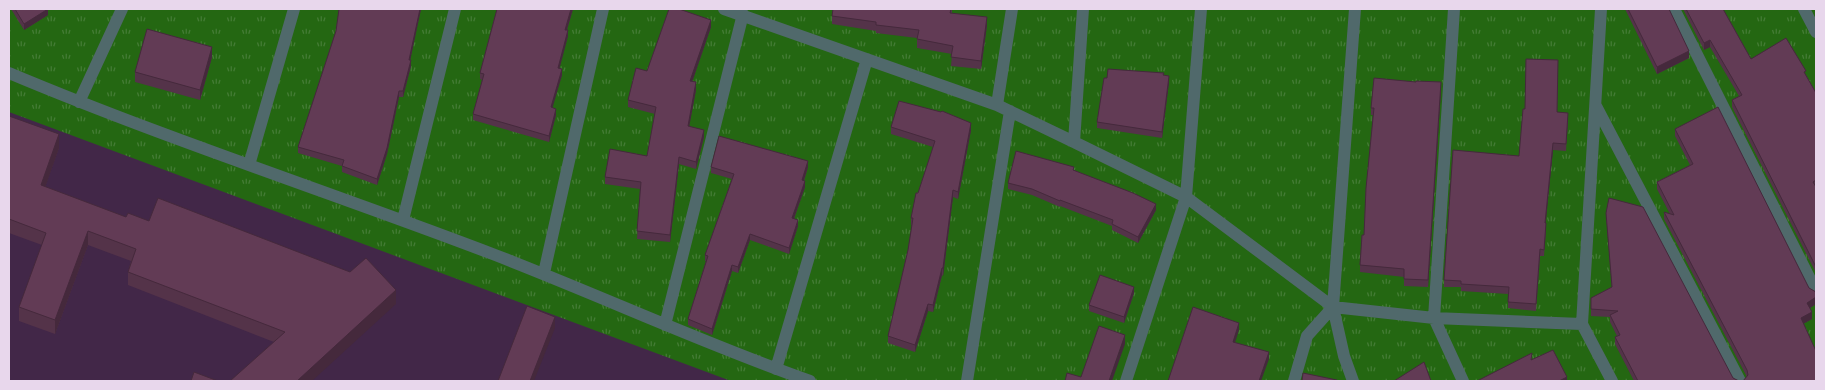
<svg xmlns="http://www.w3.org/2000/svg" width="1825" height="390" viewBox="0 0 1825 390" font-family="Inter,sans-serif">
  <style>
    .park { fill: url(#park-tufts) }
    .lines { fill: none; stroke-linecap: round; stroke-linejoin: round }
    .lane { stroke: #50696b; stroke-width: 12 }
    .wall { fill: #543349 }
    .shaded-wall { fill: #45293c }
    .building { fill: #623b55; stroke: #45293c }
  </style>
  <defs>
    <pattern id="park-tufts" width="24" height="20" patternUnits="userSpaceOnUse" patternTransform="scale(1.25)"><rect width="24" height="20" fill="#246712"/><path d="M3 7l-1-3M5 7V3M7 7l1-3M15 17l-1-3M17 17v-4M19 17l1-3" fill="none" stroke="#447c35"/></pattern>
  </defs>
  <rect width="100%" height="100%" fill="#422748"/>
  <!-- park -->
  <path class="park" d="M9,9h1807v372h-1085l-722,-269z"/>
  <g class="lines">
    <!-- lane -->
    <path class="lane" d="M724,9l273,96 77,37 112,55 147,110 101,11 148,6
      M1454,9l-20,309 29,63
      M1601,9l-19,315 30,57
      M1674,9l142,282
      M1804,9l12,23
      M9,73c157,66 321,119 481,180 107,41 212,90 320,128
      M79,102l43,-93
      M997,105l15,-96
      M1596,106l144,275
      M1074,142l9,-133
      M249,165l45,-156
      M403,220l52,-211
      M544,273l59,-264
      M1333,307l11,49 9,25
      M665,325l78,-311
      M776,369l91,-310
      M967,381l43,-270
      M1126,381l60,-184 15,-188
      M1294,381l13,-45 26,-29 22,-298"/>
  </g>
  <!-- wall -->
  <path class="wall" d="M11,9h37v6l-24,15z
    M339,9h82l-11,51 1,6 -8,31h-4l-12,57 -10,31 -35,-13v-6l-44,-13v-6l38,-116z
    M497,9h76l-6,21 1,6 -9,33 3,6 -10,32 4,8 -7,27 -76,-22v-6l9,-34 -2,-1v-6z
    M952,9v4l35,12 -6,44 -30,-3 1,-12 -35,-6v-10l-41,-5v-2l-44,-7v-8z
    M1625,9h44l20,49 -32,16z
    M1683,9h40l28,50 55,16 10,18v180l-84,-166v-7l7,-4 -29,-49 -6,3z
    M711,27l-19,55 4,8 -7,36 15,11 -8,32 -17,-5 -9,78 -33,-3 3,-50 -35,-5v-7l42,-21 8,-42 -27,-7v-7l19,-29z
    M212,57l-12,43 -65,-18v-10z
    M1169,82l-7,56 -65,-10v-6z
    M1441,89l-13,198 -24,-1v-9l-44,-5v-7l4,-30 9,-120h-2v-7z
    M1557,112l11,8 -2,31 -13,-1 -8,73 1,7 -2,26h-4l-4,55 -28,-3v-14l-47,-3v-4h-17v-7l75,-124z
    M9,116l50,32 -14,39 81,30 23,4 247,83 -122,38 -146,-57v-13l3,-11 -43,-16 -33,89 -36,-13v-14l23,-62 -33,-12z
    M891,127l80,3 -13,69 -5,-2 -10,79 -1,-1 -9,37 -5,-1 -13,41 -27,-9v-7l20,-86 4,-25h-1v-7l22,-71 -42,-13z
    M1675,129l134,159 7,4v12l-6,4 2,11 -9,5 -59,57 3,-4 -83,-158v-7l6,2 -13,-25v-7l33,-17 -15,-29z
    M711,167h97l-4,14 1,6 -11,32 4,7 -9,28 -39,-14 -12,33 -6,-2 -20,64 -24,-10v-6l18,-58h-1v-6l27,-76 -21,-6z
    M1074,170l82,40 -18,33 -26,-13v-4l-52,-20v1l-28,-12 -24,-6v-6z
    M1606,213l127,165 6,3h-105l-19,-37v-7l2,-1 -7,-14v-5l-19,-1v-7l21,-22z
    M1134,293l-10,30 -35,-12v-6z"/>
  <!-- shaded-wall -->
  <path class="shaded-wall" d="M48,9v6l-24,15v-6z
    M420,9h1l-12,57v-6z
    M571,9h2l-8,27v-6z
    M987,17v8l-6,44v-8z
    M711,20v7l-21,61v-7z
    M568,30v6l-10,38v-6z
    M1710,40v7l-6,3v-7z
    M212,47v10l-12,43v-10z
    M1689,51v7l-32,16v-7z
    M411,60v6l-8,31v-6z
    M562,69v6l-11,38v-6z
    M1169,76v6l-7,56v-6z
    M696,82v8l-8,43v-7z
    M1441,82v7l-13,198v-7z
    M399,91v6l-12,57 -10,31v-6z
    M556,109v6l-7,27v-6z
    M971,123v7l-13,69v-7z
    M704,130v7l-8,32v-7z
    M59,134v14l-18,51v-14z
    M1553,143v7l-8,80v-7z
    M679,157v7l-9,78v-7z
    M808,161v6l-6,19v-6z
    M805,181v6l-13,37v-6z
    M953,190v7l-10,79v-8z
    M1156,204v6l-18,33v-6z
    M798,220v6l-9,28v-6z
    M88,231v14l-33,89v-14z
    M750,234v6l-12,33v-6z
    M732,265v6l-20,64v-6z
    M942,268v7l-9,37v-7z
    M1134,287v6l-10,30v-6z
    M396,290v14l-84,77h-15z
    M1816,297v7l-9,6v-7z
    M928,304v7l-13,41v-7z
    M1812,312v7l-11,6v-7z
    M555,317v11l-21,53h-4z
    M1239,323v7l-6,19v-7z
    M1125,335v9l-13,37h-3z
    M1269,352v7l-8,22h-2z
    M1567,377v4h-8z"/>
  <!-- building -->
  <path class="building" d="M15,9h33l-24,15z
    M339,9h81l-11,51h2l-8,31h-4l-12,57 -10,31 -35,-13 2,-6 -46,-13 38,-116z
    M497,9h74l-6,21h3l-10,38 4,1 -11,38 5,2 -7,27 -76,-22 11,-40 -4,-1z
    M669,9h10l32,11 -21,61 6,1 -8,44 16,4 -8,32 -17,-5 -9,78 -33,-4 4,-49 -36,-5 5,-28 37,7 9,-49 -28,-7 8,-32 11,3z
    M833,9h118l-1,4 37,4 -6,44 -30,-4 2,-11 -36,-7 2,-9 -43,-5v-3l-44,-6z
    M1628,9h41l20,42 -32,16z
    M1686,9h37l28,50 35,-21 20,33 -2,1 12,21v87l-3,2 3,5v80l-84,-167 10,-5 -32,-55 -6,3z
    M147,29l65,18 -12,43 -65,-18z
    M1526,59l32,1 -1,52 11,1 -2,31 -13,-1 -8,80h1l-2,27 -4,-1 -4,55 -28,-2 1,-15 -48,-3v-3l-17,-1 9,-130 66,6 4,-47h2z
    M1108,69l56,4 -1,2 6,1 -7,56 -65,-10 7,-44h3z
    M1374,78l42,4v-1l25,1 -13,198 -24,-1v-10l-44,-4 2,-30h2l2,-47 8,-80h-3z
    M899,101l42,11 1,-1 29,12 -13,69 -5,-2 -10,78h-1l-9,37 -5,-1 -13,41 -27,-9 20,-86 5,-32h-2l5,-25h2l17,-52 -44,-14z
    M1718,107l91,181 7,4v5l-9,6 5,9 -11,6 15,33v29l-2,1h-71l5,-6 -1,-5 -83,-158 10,3 -17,-33 36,-18 -18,-35z
    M9,116l50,18 -18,51 85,32 2,-4 21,8 9,-23 192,74 16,-14 30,32 -99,91h-67l55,-49 -157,-60 8,-23 -48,-18 -33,89 -36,-13 27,-74 -37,-14z
    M719,136l89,25 -6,19 3,1 -13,37 6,2 -9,28 -39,-14 -12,33 -6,-2 -20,64 -24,-10 20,-63 -3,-1 29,-81 -23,-7z
    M1016,151l58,16 -1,3 60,23 23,11 -18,33 -26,-13 1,-4 -53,-20v1l-28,-12 -24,-6z
    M1609,198l34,9 90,171 6,3h-101l-23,-44 5,-2 -10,-20 8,-4 -27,-2v-11l21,-11 -6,-74z
    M1100,275l34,12 -10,30 -35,-12z
    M527,306l28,11 -25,64h-32z
    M1193,307l46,16 -6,19 36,10 -10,29h-91z
    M1099,326l26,9 -16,46h-44l2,-8 14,4z
    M1553,350l14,27 -8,4h-82l55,-28 -1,7z
    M1424,362l7,19h-37z
    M194,372l24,9h-27z
    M1303,373l34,7 -1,1h-34z"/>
  <!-- border -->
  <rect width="1825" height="390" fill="none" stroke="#e8d7ec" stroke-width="20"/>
</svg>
